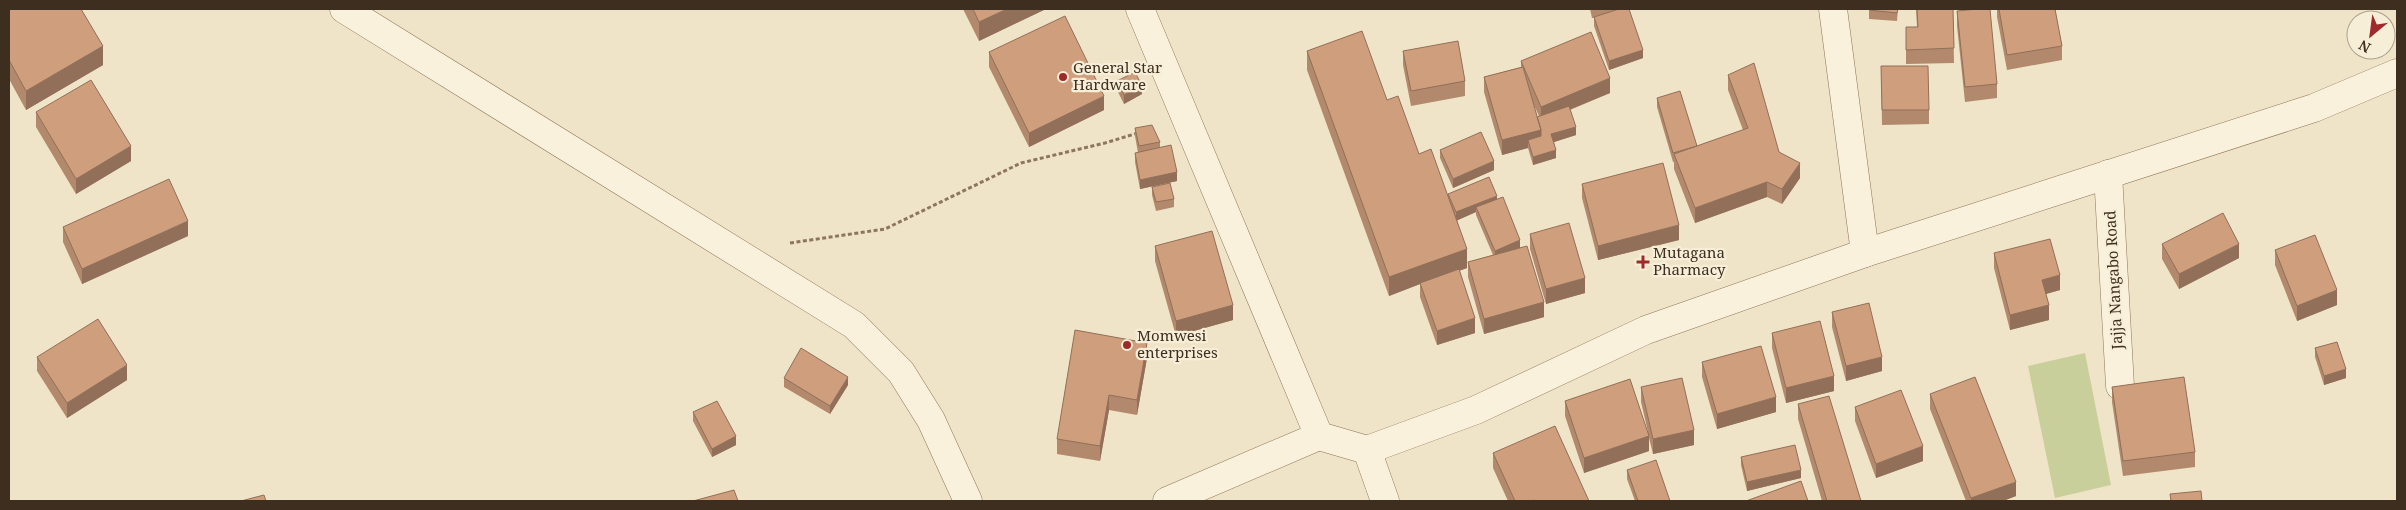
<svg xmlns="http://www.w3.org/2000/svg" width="2406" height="510" viewBox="0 0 2406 510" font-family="'Noto Serif',serif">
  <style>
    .green { fill: #c9cf9b }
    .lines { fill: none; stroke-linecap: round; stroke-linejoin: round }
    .minor-casing { stroke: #8d765c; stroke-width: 29 }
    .tertiary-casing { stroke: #8d765c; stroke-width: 29 }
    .path { stroke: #8d765c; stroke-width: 3; stroke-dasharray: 4 2.5; stroke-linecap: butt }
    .minor { stroke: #faf1dc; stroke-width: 28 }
    .tertiary { stroke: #faf1dc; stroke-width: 28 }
    .wall { fill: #b2896c; fill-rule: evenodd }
    .shaded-wall { fill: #916f58 }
    .building { fill: #cf9f7d; stroke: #916f58 }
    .poi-dot { fill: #9e2a2b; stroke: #f7eed8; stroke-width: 2 }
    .labels { text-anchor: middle; stroke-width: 4.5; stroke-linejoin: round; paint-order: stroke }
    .poi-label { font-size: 15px; fill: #3d2e20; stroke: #f7eed8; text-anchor: start }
    .street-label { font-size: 15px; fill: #3d2e20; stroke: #f7eed8 }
  </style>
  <rect width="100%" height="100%" fill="#f0e4c8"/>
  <!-- green -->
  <path class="green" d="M2085,353l26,132 -56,13 -27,-132z"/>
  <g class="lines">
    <!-- minor casing -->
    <g class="minor-casing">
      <path id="minor" d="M344,9l510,316 47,47 30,48 37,81
        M1833,9l32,244
        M2108,174l12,212
        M1167,501l152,-65"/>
    </g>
    <!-- tertiary casing -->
    <g class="tertiary-casing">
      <path id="tertiary" d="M1140,9l179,427 48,14 18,51
        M1367,450l109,-40 170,-80 219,-77 449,-145 83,-35"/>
    </g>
    <!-- path -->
    <path class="path" d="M790,243l95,-14 136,-66 84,-20 33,-10"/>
    <!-- minor -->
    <use href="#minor" class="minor"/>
    <!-- tertiary -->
    <use href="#tertiary" class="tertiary"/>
  </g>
  <!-- wall -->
  <path class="wall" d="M9,9l94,56 -77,45 -17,-31z
    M963,9h83l-67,32z
    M1590,9h24v1l29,48 -34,12 -15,-44v-8h-2z
    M1869,9h29l-1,12 -28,-2z
    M1916,9h37l1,54 -48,1v-37h11z
    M1997,9h58l7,37v14l-55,10 -10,-53z
    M1957,11l40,73v14l-32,4 -8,-76z
    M1307,51l80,49 32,54 29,42v-2l49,5 23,49 24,69 -60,17 -16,-57v-15l25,-7 -17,-40v-3l-19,8 10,48 -8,3 16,62 -38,12 -17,-48v-13l-31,12 -82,-226z
    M1403,51l62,30v15l-54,10 -8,-41z
    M989,52l115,58 -75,37 -40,-80z
    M1521,61l89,32 -40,17 6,25 -22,7 2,16 -23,7 -5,-17 -26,7 -18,-63v-15l37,-10zM1534,105l5,11 -2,1z
    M1881,66l48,44v14l-47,1z
    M1728,75l51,77 21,26 -18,26 -15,-7 -72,26 -21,-54v-7h-1l-16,-55v-9l40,48 46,-16 -15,-40z
    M1117,81l25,13 -18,10 -7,-14z
    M36,112l95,49 -55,33 -40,-67z
    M1135,128l25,14v6l17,33 -37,8 -5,-27v-9h3l-3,-17z
    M1440,150l54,20 -41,18 -13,-30z
    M1582,184l97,56 -81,20 -16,-62z
    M1152,187l22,12v8l-18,4 -4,-16z
    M63,227l125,9 -106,48 -19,-42z
    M1530,234l55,59 -39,11 -16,-55z
    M2162,244l77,14 -60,31 -17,-30z
    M1155,246l78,74 -57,16 -21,-75z
    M2275,250l62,55 -40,16 -22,-56z
    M1994,253l66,37 -14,4 3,26 -39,10 -16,-62z
    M1832,312l50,59 -36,10 -14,-54z
    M1772,333l62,58 -48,12 -14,-55z
    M2315,348l31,30 -22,7 -9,-28z
    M37,357l90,23 -60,38 -30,-47z
    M1147,358l-10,57 -28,-5 -9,51 -43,-7v-15z
    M1702,362l74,50 -59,17 -15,-52z
    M784,378l64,7 -18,29 -46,-27z
    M1641,387l53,58 -41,9 -4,-16v13l-65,22 -19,-57v-15l83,31 -7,-30z
    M2112,387l83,65v15l-72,9 -11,-74z
    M1930,394l86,102 -13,5h-37l-36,-92z
    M1798,404l63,97h-39l-24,-82z
    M1855,407l68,54 -47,17 -21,-57z
    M693,412l43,33 -24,12 -19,-36z
    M1493,453l96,48h-81l-15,-33z
    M1741,457l60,21 -54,13 -6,-26z
    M1627,470l43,31h-35l-8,-22z"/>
  <!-- shaded-wall -->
  <path class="shaded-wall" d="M1007,9h39l-67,32v-19z
    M103,46v19l-77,45v-19z
    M1643,50v8l-34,12v-9z
    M1610,78v15l-69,28v-14z
    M1142,86v8l-18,10v-9z
    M1104,96v14l-75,37v-14z
    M1576,127v8l-25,8v-9z
    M1541,130v14l-13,-4v8l-26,7v-15z
    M131,146v15l-55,33v-15z
    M1556,150v8l-23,7v-8z
    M1494,161v9l-41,18v-9z
    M1800,163v15l-18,26v-15z
    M1177,172v9l-37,8v-9z
    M1767,182v15l-72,26v-15z
    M1497,196v8l-21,3v5l-20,9v-9z
    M188,221v15l-106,48v-15z
    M1679,225v15l-81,20v-14z
    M1520,240v9l-25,10v-8z
    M2239,244v14l-60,31v-15z
    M1467,249v19l-46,16 -1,-1v1l-31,12v-19z
    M2060,275v15l-18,5v-15z
    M1585,278v15l-39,11v-15z
    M2337,290v15l-40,16v-15z
    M1544,302v15l-60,17v-15z
    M1233,305v15l-57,16v-15z
    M2049,305v15l-39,10v-15z
    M1475,318v15l-38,12v-14z
    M1147,343v15l-10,57v-15z
    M1882,357v14l-36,10v-15z
    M127,365v15l-60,38v-15z
    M2346,369v9l-22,7v-9z
    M1834,376v15l-48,12v-15z
    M848,377v8l-18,29v-8z
    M1109,395v15l-9,51v-15z
    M1776,397v15l-59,17v-15z
    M1694,430v15l-41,9v-15z
    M736,436v9l-24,12v-8z
    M1649,436v15l-65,22v-15z
    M1923,446v15l-47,17v-14z
    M1801,470v8l-54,13v-9z
    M2016,482v14l-13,5h-32v-3z"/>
  <!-- building -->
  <path class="building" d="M9,9h72l22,37 -77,45 -17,-31z
    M973,9h34l-28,13z
    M1619,9h10l14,41 -34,11 -15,-44z
    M1869,9h29l-1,4 -28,-3z
    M1917,9h36l1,39 -48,2v-23h12z
    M1978,9h12l7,75 -32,3 -8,-76z
    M1999,9h56l7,37 -55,9z
    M1065,16l39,80 -75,37 -40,-81z
    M1362,31l25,69 11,-4 21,58 12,-5 36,100 -78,28 -82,-226z
    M1591,32l19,46 -69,29 -20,-46z
    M1458,41l7,40 -54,10 -8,-40z
    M1754,63l25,89 21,11 -18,26 -15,-7 -72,26 -21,-54 74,-26 -20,-53z
    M1881,66h47l1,44h-47z
    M1523,67l18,63 -39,10 -18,-63z
    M1135,72l7,14 -18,9 -7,-14z
    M91,80l40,66 -55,33 -40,-67z
    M1680,91l17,55 -24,7 -16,-55z
    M1569,106l7,21 -25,7 5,16 -23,7 -5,-17 13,-4v-6l-4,-13z
    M1152,125l8,17 -21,4 -4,-18z
    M1481,132l13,29 -41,18 -13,-29z
    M1171,145l6,27 -37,8 -5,-27z
    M1663,163l16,62 -81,21 -16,-62z
    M1489,177l8,19 -41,16 -8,-18z
    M169,179l19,42 -106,48 -19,-42z
    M1170,183l4,16 -18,3 -4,-15z
    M1503,197l17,43 -25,11 -19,-44z
    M2223,213l16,31 -60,30 -17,-30z
    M1569,223l16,55 -39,11 -16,-55z
    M1212,231l21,74 -57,16 -21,-75z
    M2315,235l22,55 -40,16 -22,-56z
    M2050,239l10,36 -18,5 7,25 -39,10 -16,-62z
    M1527,246l17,56 -60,17 -16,-57z
    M1459,269l16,49 -38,13 -17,-48z
    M1869,303l13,54 -36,9 -14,-54z
    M98,319l29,46 -60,38 -30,-46z
    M1820,321l14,55 -48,12 -14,-55z
    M1075,330l72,13 -10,57 -28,-5 -9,51 -43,-7z
    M2337,342l9,27 -22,7 -9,-28z
    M1761,346l15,51 -59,17 -15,-52z
    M801,348l47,29 -18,29 -46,-28z
    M1975,377l41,105 -45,16 -41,-104z
    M2184,377l11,75 -72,9 -11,-74z
    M1682,378l12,52 -41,9 -12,-52z
    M1630,379l19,57 -65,22 -19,-57z
    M1901,390l22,56 -47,18 -21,-57z
    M1829,396l32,105h-34l-29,-97z
    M717,401l19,35 -24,13 -19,-37z
    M1555,426l34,75h-54l-1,-1 -3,1h-16l-22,-48z
    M1795,445l6,25 -54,12 -6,-25z
    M1656,460l14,41h-32l-11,-31z
    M1801,481l7,20h-62z
    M734,490l4,11h-45z
    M2201,491l1,10h-31l-1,-7z
    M264,495l2,6h-25z"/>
  <!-- markers -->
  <g class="poi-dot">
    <circle cx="1063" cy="77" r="5"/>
    <path d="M1640.5 254.5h5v5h5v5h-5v5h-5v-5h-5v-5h5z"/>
    <circle cx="1127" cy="345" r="5"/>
  </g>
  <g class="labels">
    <!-- poi labels -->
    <g class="poi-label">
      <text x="1073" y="73">General Star<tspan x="1073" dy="17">Hardware</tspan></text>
      <text x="1653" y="258">Mutagana<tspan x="1653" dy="17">Pharmacy</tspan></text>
      <text x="1137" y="341">Momwesi<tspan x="1137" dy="17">enterprises</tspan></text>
    </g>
    <!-- street labels -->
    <g class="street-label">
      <text transform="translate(2114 280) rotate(-93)" y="5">Jajja Nangabo Road</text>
    </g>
  </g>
  <!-- border -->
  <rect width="2406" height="510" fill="none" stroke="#3d2e20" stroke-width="20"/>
  <!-- north arrow -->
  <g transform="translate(2371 35) rotate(209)"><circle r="24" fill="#f7eed8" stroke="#ada18e"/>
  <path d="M0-4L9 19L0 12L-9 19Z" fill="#9e2a2b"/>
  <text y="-8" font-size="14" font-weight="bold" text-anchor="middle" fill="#3d2e20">N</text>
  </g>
</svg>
